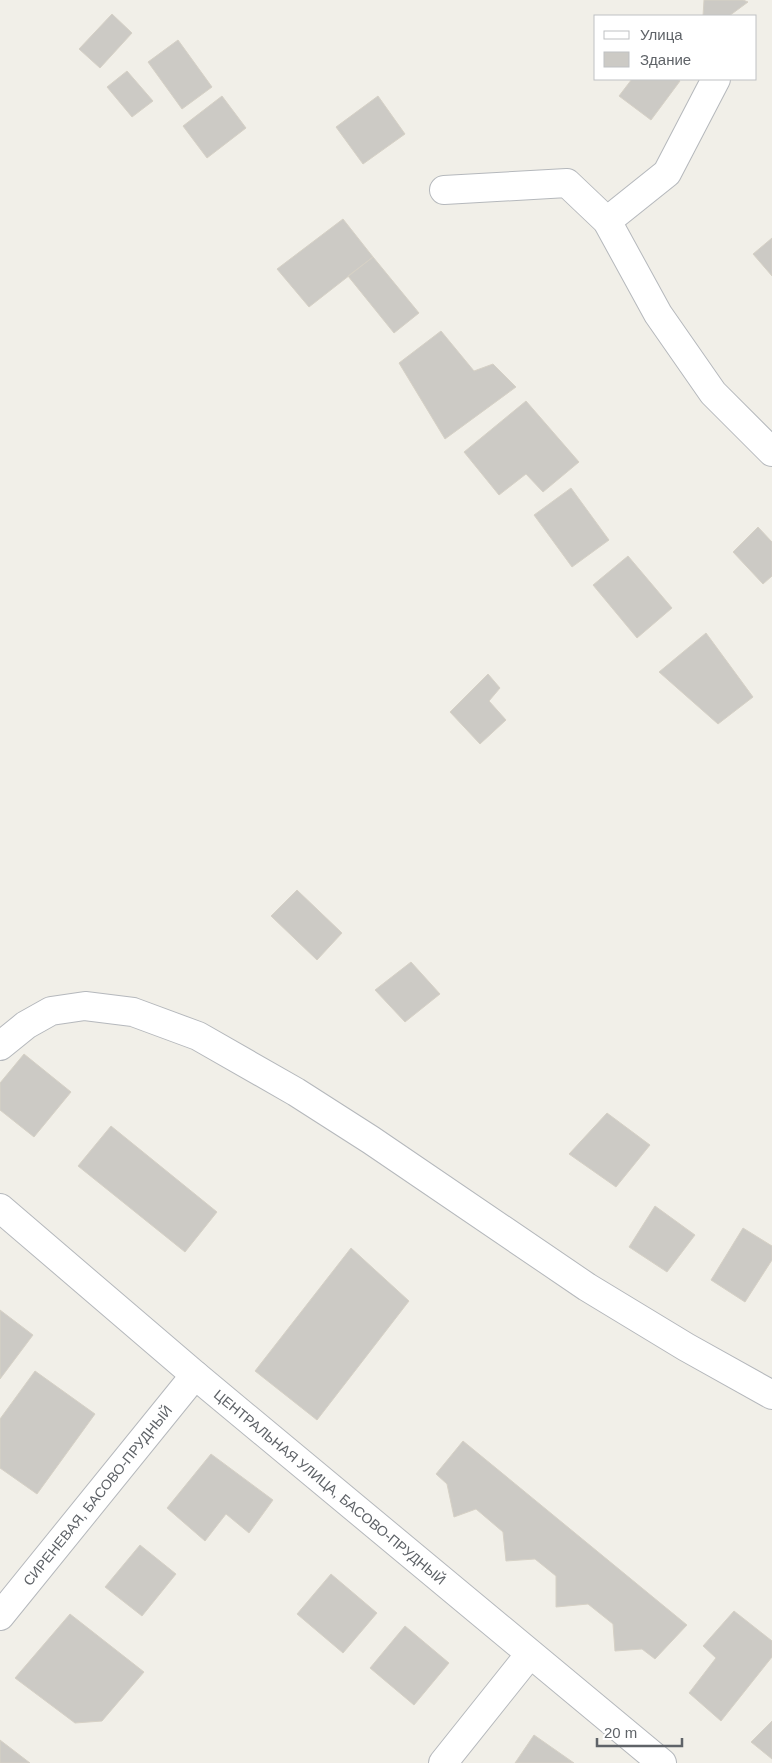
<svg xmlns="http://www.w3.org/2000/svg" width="772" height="1763" viewBox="0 0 772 1763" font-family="Arial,sans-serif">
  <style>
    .building { fill: #cccac5; stroke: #d6d1c6 }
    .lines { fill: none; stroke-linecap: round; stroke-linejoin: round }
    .minor-casing { stroke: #b5b8bc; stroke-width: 30 }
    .minor { stroke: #fff; stroke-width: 28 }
    .labels { text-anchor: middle; stroke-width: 4; stroke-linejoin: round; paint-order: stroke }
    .street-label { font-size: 14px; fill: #5f6368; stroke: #fff }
  </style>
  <rect width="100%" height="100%" fill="#f1efe8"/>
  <!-- building -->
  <path class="building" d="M704,0h39l5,2 -19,14h-26z
    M112,14l20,19 -32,35 -21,-19z
    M178,40l34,47 -30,22 -34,-47z
    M127,71l26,30 -21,16 -25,-30z
    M632,79h45l3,2 -29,39 -32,-24z
    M222,96l24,32 -39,30 -24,-32z
    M378,96l27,38 -42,30 -27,-37z
    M343,219l30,38 -64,50 -32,-38z
    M772,238v38l-19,-22z
    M373,257l46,56 -25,20 -46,-57z
    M441,331l33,40 19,-7 23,23 -71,52 -46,-76z
    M526,401l53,61 -36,30 -17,-18 -27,21 -35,-43z
    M571,488l38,52 -37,27 -38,-52z
    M758,527l14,15v34l-9,8 -30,-32z
    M628,556l44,52 -35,30 -44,-53z
    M706,633l47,64 -35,27 -59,-52z
    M488,674l12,14 -11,13 17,19 -26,24 -30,-32z
    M297,890l45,43 -25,27 -46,-44z
    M411,962l29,32 -35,28 -30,-32z
    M24,1054l47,38 -37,45 -34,-27v-27z
    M607,1113l43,32 -34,42 -47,-33z
    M111,1126l106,86 -32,40 -107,-86z
    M655,1206l40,29 -28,37 -38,-25z
    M743,1228l29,18v14l-27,42 -34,-22z
    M351,1248l58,53 -92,119 -62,-49z
    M0,1310l33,25 -33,44z
    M35,1371l60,43 -58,80 -37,-26v-49z
    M463,1441l224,184 -32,34 -13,-10 -27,2 -2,-27 -25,-20 -32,3v-31l-21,-17 -29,2 -3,-29 -27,-23 -22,8 -7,-33 -11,-10z
    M211,1454l62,46 -24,33 -23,-19 -21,27 -38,-33z
    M140,1545l36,29 -34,42 -37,-29z
    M331,1574l46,39 -34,40 -46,-39z
    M734,1611l38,30v16l-51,64 -32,-28 27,-35 -13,-12z
    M70,1614l74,58 -42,49 -27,2 -60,-45z
    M405,1626l44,37 -35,42 -44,-37z
    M772,1721v38l-21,-17z
    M534,1735l40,28h-59z
    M0,1740l30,23h-30z"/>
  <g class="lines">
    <!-- minor casing -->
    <g class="minor-casing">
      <g id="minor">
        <path d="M444,190l123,-7 40,38 51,93 55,79 59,59"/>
        <path d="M607,221l60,-48 49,-94"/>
        <path d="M0,1046l26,-21 25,-14 34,-5 48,6 65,24 98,56 75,48 216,147 99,60 86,48"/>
        <path id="s1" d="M0,1208l195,167 467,388"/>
        <path id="s2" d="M0,1616l195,-241"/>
        <path d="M443,1763l87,-109"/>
      </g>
    </g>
    <!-- minor -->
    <use href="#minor" class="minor"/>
  </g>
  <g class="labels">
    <!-- street labels -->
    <g class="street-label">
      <text dy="5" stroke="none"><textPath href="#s1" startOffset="432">ЦЕНТРАЛЬНАЯ УЛИЦА, БАСОВО-ПРУДНЫЙ</textPath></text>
      <text dy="5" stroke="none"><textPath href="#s2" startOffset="155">СИРЕНЕВАЯ, БАСОВО-ПРУДНЫЙ</textPath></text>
    </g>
  </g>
  <!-- legend -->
  <rect x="594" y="15" width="162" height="65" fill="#ffffff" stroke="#bfc1c3"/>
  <rect x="604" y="31" width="25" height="8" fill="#ffffff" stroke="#bfc1c3"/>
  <text x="640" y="40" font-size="15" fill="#5f6368">Улица</text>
  <rect x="604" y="52" width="25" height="15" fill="#cccac5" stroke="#bfc1c3"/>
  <text x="640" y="65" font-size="15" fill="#5f6368">Здание</text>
  <!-- scale -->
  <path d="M597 1738v8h85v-8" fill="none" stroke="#5f6368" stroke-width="2.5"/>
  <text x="604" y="1738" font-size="15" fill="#5f6368" stroke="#ffffff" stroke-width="4" paint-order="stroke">20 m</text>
</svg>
